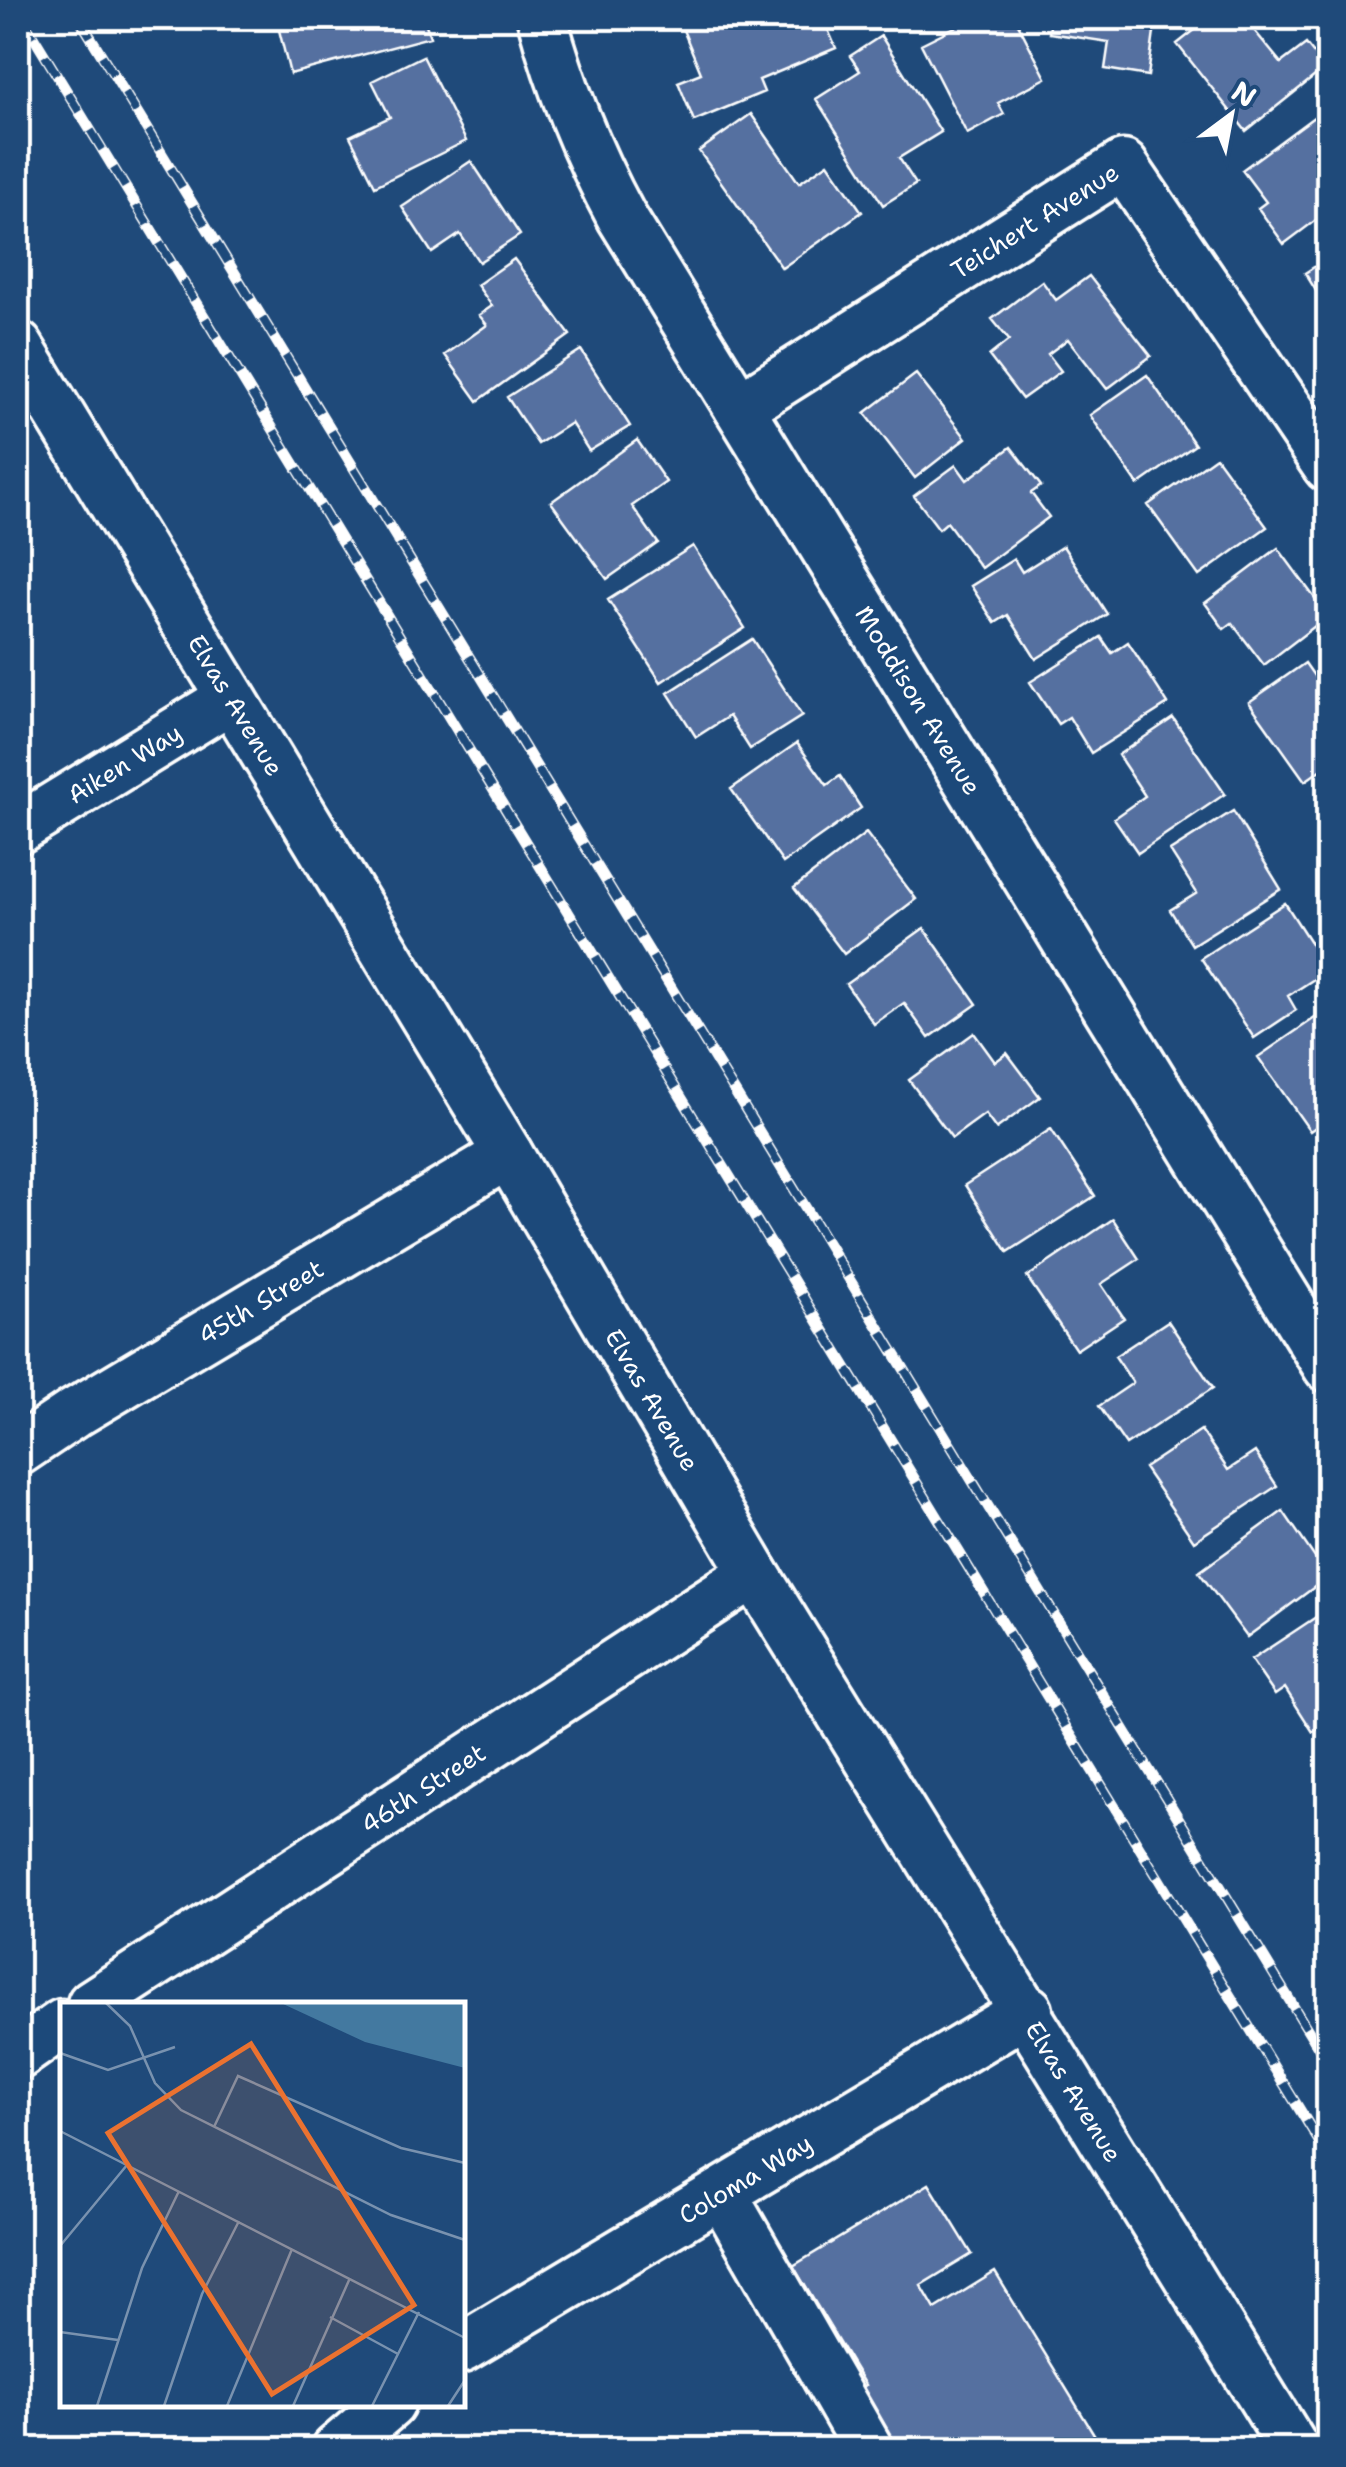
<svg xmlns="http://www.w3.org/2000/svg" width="1346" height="2467" viewBox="0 0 1346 2467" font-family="'Shantell Sans',sans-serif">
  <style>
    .building { fill: #546fa0; stroke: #fff; stroke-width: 2.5 }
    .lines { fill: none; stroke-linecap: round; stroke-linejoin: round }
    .minor-casing { stroke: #fff; stroke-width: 55 }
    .minor { stroke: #1f4a7a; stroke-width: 48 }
    .rail-casing { stroke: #fff; stroke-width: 11 }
    .rail { stroke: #1f4a7a; stroke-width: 8; stroke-dasharray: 22; stroke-linecap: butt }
    .labels { text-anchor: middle; stroke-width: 8; stroke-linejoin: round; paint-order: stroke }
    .street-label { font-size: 25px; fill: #fff; stroke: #1f4a7a }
    .inset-road { fill: none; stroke: #7992af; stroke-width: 2.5 }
    .view { fill: #eb7230; fill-opacity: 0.15; stroke: #eb7230; stroke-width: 5 }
    .inset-edge { fill: none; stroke: #fff; stroke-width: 5 }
  </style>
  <rect width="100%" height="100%" fill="#1f4a7a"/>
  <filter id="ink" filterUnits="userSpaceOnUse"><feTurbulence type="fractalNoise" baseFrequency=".01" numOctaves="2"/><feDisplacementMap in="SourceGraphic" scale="20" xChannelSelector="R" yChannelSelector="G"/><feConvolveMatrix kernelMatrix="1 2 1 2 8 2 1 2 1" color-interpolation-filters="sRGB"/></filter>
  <g filter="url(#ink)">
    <!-- building -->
    <path class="building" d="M293,18h131l6,19 -140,37 -13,-52z
      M699,18h124l13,30 -77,32 5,12 -70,29 -16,-39 23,-9 -20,-48z
      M973,18h42l31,60 -48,25 6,11 -37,20 -46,-90z
      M1051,18h105l-8,58 -43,-7 4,-27 -60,-9z
      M1210,18h34l37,45 25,-19 19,24 -79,63 -69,-87z
      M881,36l60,96 -42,26 17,26 -33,21 -67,-106 44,-28 -10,-15z
      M423,56l43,85 -91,45 -25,-50 40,-19 -18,-36z
      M1326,108l2,103 -44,33 -26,-36 8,-6 -24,-32z
      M751,114l48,69 29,-20 34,49 -80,56 -83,-117z
      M471,161l49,74 -41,27 -19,-28 -28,19 -30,-46z
      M1328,258v52l-23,-37z
      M514,259l56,76 -92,66 -33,-46 42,-30 -8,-10 13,-9 -15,-21z
      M1089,276l62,80 -44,33 -39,-50 -20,15 13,17 -39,28 -33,-43 20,-16 -17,-21 50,-38 14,19z
      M581,350l49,76 -41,25 -18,-28 -33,21 -31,-47z
      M916,374l50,64 -51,40 -50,-65z
      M1147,375l48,70 -57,40 -48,-70z
      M637,440l29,42 -34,24 26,37 -51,36 -56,-77z
      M1011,447l30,39 -10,7 18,24 -68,51 -34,-46 -8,7 -25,-33 42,-31 11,15z
      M1216,457l51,70 -68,49 -51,-71z
      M693,546l52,82 -84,54 -53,-82z
      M1063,546l44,68 -71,45 -28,-44 -13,8 -24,-37 43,-27 8,13z
      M1278,548l50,68 -64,49 -32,-42 -8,6 -19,-26z
      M1101,637l11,16 16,-11 40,62 -77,49 -22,-36 -11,7 -28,-42z
      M752,639l50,77 -52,33 -21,-33 -33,21 -28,-44z
      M1305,663l23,33v69l-23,16 -56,-79z
      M1173,718l52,76 -87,59 -24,-35 31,-22 -27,-41z
      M797,743l30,42 13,-9 21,32 -78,55 -52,-74z
      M1233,811l48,78 -89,56 -22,-35 27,-17 -27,-42z
      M866,833l50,66 -72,55 -50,-66z
      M1285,903l43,67 -40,26 8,14 -42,28 -53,-80z
      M924,928l53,76 -48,34 -25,-35 -30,21 -28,-40z
      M1328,1009v109l-18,13 -52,-74z
      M974,1033l21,29 12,-9 33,44 -44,32 -11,-15 -33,24 -43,-58z
      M1051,1129l44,67 -87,56 -43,-67z
      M1113,1219l26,40 -38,25 23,34 -48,32 -49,-73z
      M1168,1321l45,67 -87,57 -27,-39 34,-23 -18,-27z
      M1201,1430l27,40 27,-18 22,34 -83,55 -50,-73z
      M1283,1511l45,66 -81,60 -48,-65z
      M1328,1609v113l-15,10 -28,-44 -10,7 -24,-35z
      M929,2184l43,70 -51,31 14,24 60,-37 102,167 -16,11h-192l-36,-59 12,-6 -72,-119z"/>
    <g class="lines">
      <!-- minor casing -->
      <g class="minor-casing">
        <g id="minor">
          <path id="s1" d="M542,18c19,71 44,133 79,198l707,1151"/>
          <path id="s2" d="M18,346l490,808 246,419 541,877"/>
          <path id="s3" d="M739,408l384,-243 205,302"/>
          <path id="s4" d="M18,829l213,-131"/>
          <path id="s5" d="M18,1451l55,-37 435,-260"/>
          <path id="s6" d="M92,2004l662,-431"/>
          <path d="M18,2055l44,-31"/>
          <path d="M723,2196l146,254"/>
          <path id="s7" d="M462,2348l566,-338"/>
          <path d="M336,2450l54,-46"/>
        </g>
      </g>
      <!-- minor -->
      <use href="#minor" class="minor"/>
      <!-- rail casing -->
      <g class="rail-casing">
        <path id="rail" d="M22,18l1306,2138
          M79,18l1249,2045"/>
      </g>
      <!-- rail -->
      <use href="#rail" class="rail"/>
    </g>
  </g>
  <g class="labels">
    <!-- street labels -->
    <g class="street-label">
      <text dy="9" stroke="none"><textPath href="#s3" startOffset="350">Teichert Avenue</textPath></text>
      <text dy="9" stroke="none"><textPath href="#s1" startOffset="782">Moddison Avenue</textPath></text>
      <text dy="9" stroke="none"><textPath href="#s2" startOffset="420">Elvas Avenue</textPath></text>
      <text dy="9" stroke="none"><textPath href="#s4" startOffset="125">Aiken Way</textPath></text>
      <text dy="9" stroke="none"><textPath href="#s5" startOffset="285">45th Street</textPath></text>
      <text dy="9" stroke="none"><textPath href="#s2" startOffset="1230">Elvas Avenue</textPath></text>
      <text dy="9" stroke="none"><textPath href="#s6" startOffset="395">46th Street</textPath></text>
      <text dy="9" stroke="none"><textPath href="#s2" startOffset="2040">Elvas Avenue</textPath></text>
      <text dy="9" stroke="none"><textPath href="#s7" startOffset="330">Coloma Way</textPath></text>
    </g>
  </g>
  <!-- overview -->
  <g transform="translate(60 2002)">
    <rect width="405" height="405" fill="#1f4a7a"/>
    <path d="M221,1h184v65l-100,-26z" fill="#4379a0"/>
    <path class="inset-road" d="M46,1l24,23 25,57 26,27 210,105 74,25M0,51l48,17 67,-23M154,125l24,-51 163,72 64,15M0,129l405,207M0,244l67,-81M270,315l68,37M0,330l58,8M37,404l45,-138 37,-77M104,404l38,-112 37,-73M167,404l65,-157M233,404l57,-128M312,404l47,-94M388,404l17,-26"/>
    <path class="view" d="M191,42l163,261 -142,89 -164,-261z"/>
    <rect width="405" height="405" class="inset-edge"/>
  </g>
  <!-- margin -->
  <rect width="1346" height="2467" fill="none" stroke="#1f4a7a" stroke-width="60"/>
  <rect x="30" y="30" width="1286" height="2407" fill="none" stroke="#fff" stroke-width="4" filter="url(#ink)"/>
  <!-- north arrow -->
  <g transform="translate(1231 115) rotate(32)" stroke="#1f4a7a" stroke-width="8" paint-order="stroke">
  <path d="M0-8L18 38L0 25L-18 38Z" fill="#ffffff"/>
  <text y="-15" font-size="28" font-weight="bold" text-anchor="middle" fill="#ffffff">N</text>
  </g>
</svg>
